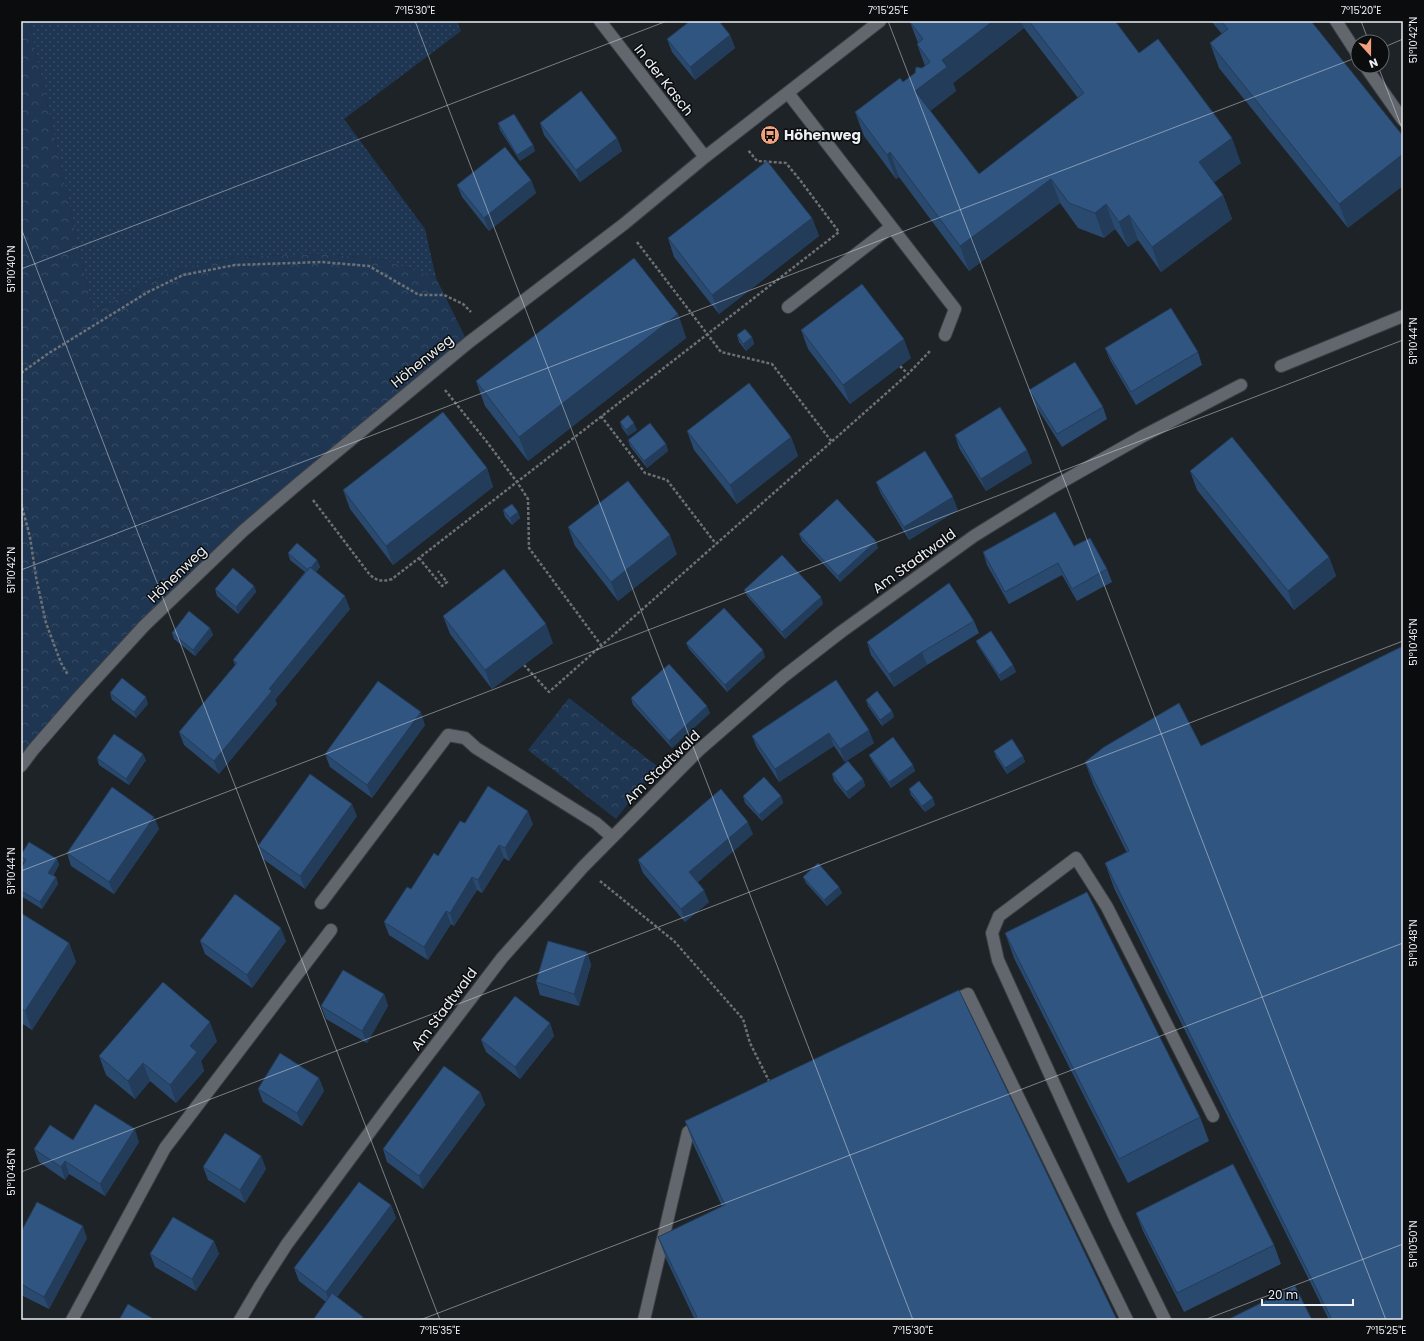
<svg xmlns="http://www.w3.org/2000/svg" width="1424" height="1341" viewBox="0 0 1424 1341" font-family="Poppins,sans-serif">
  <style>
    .grass { fill: url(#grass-dots) }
    .forest { fill: url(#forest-crowns) }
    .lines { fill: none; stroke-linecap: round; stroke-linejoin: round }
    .lane-casing { stroke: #3a3e43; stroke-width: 14 }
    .street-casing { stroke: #3a3e43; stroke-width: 14 }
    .path { stroke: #6d7176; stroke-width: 2.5; stroke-dasharray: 3 2; stroke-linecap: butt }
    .lane { stroke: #62676e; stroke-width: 12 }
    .street { stroke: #62676e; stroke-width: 12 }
    .wall { fill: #2a496f; fill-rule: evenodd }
    .shaded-wall { fill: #223c5a }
    .building { fill: #315581; stroke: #223c5a }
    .ticks { fill: none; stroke: #eceff3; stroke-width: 1; stroke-opacity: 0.45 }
    .labels { text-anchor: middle; stroke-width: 3; stroke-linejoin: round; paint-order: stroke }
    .street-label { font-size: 14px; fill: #eceff3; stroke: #0a0c0e }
    .poi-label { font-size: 14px; font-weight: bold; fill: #eceff3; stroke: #0a0c0e; text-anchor: start }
    .neatline { fill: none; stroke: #eceff3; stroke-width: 1.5 }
    .ticks-label { font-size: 10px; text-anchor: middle; fill: #eceff3 }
  </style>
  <defs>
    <pattern id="grass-dots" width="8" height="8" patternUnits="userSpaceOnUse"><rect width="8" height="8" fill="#1f3652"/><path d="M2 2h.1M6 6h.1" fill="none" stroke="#354a63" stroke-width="1.8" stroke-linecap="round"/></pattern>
    <pattern id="forest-crowns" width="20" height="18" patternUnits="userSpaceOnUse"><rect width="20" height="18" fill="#1f3652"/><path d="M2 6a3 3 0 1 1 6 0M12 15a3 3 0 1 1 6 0" fill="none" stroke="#354a63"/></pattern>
  </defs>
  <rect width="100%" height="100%" fill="#1e2328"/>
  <!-- grass -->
  <path class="grass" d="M29,21h428l4,10 -117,88 81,110 11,49 -55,-19 -59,-5 -88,3 -55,12 -34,15 -52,28z"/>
  <!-- forest -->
  <path class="forest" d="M21,21h8l64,291 52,-28 34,-15 55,-12 88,-3 59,5 55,19 32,65 -284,246 -163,177z
    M569,698l88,68 -41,53 -88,-69z"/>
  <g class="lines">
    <!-- lane casing -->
    <g class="lane-casing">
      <path id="lane" d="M1336,21l22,34
        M1365,66l38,54
        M788,93l167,216 -10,26
        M788,307l103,-80
        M321,903l127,-168 17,3 11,10 120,75 16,14
        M948,1003l20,-9 159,326
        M72,1320l93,-172 166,-218
        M644,1320l44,-188 14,-6
        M1165,1320l-49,-100 -118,-260 -6,-27 7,-17 77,-58 31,49 106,209"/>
    </g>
    <!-- street casing -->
    <g class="street-casing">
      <path id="street" d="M600,21l105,136
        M1281,366l122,-50
        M21,766l12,-16 46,-53 65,-71 99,-95 56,-48 169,-140 156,-119 81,-67 175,-136
        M240,1320l20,-34 27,-42 105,-142 110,-144 81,-91 115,-116 85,-74 58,-45 133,-96 79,-49 90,-51 98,-51"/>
    </g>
    <!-- path -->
    <path class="path" d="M637,242l84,110 51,12 60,78
      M900,366l8,8
      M21,373l28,-20 99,-61 35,-17 52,-10 86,-3 48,4 50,29h25l19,9 8,8
      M445,390l42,52 30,40 11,17 1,49 72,97
      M601,416l44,57 22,7 49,64
      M313,500l57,75c7,6 13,7 22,4l447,-347 -39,-52 -14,-17 -29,-2 -9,-11
      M21,503l9,34 6,40 10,46 15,40 7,12
      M419,558l23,28 5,-4 -9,-11
      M524,665l25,27 359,-318 23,-24
      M600,881l74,60 69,78 7,24 20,40"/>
    <!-- lane -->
    <use href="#lane" class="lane"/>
    <!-- street -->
    <use href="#street" class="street"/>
  </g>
  <!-- wall -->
  <path class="wall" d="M911,21h204l24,32 102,110 -27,19 9,13 9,24 -71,53 -23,-32 -10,7 -13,-18 -11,9 -26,-10 -18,-25 -91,68 -70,-94 -3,2 -32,-43 -9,-24 48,-30 22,-16 -8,-22 1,-1 -8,-21zM1024,28l54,70 -99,76 -49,-63 26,-20 -3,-8z
    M1211,21h100l37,207 -129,-160 -9,-25 12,-9z
    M730,35l5,13 -40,32 -23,-28 -5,-13z
    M498,123l35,22 2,6 -15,10 -20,-31z
    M540,123l77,15 5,13 -42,31 -36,-47z
    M531,180l5,13 -47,38 -27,-34 -5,-12z
    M812,218l7,18 -100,78 -45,-57 -6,-19z
    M678,314l8,24 -158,123 -43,-55 -9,-25z
    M801,330l110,28 -61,46 -42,-55z
    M737,335l15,2 2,7 -8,7 -7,-9z
    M1105,348l93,4 4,13 -66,40 -26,-45z
    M1029,390l74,17 4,12 -45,28 -28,-44z
    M620,422l17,8 -9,6 -6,-8z
    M687,431l104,6 7,19 -61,48 -43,-54z
    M955,435l72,15 5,13 -46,28 -27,-43z
    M628,440l38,4 2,7 -21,17 -17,-22z
    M487,468l6,19 -100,78 -43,-56 -7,-19z
    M1190,471l139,86 7,19 -42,34 -97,-120z
    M876,482l82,28 -49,30 -28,-46z
    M503,510l15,2 2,6 -8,7 -7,-8z
    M568,527l109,27 -59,47 -43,-55z
    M799,534l79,14 -38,34 -38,-41z
    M1074,546l33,23 5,13 -35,19 -15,-26 -53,29 -22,-39 -4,-13z
    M288,553l29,7 3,7 -4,5 34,37 -75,91 2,4 -58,70 -35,-29 -5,-13 56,-67 -2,-5 72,-88 -15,-12z
    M254,586l2,6 -18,22 -21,-18 -2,-7z
    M744,590l79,14 -38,35 -38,-43z
    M443,616l110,27 -61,46 -42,-55z
    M974,621l5,12 -52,32 -33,22 -23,-32 -4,-13z
    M210,628l3,7 -18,21 -21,-17 -2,-6z
    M976,641l37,24 3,7 -15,9 -22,-34z
    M686,643l79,14 -38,35 -38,-43z
    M836,680l38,63 -29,19 -11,-16 -55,36 -22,-34 -5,-12z
    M110,693l38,11 -12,14 -24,-18z
    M631,698l79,15 -38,35 -39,-43z
    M866,700l26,11 2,6 -12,9 -14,-20z
    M425,725l-53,73 -42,-31 -5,-13z
    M994,751l29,5 2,6 -18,12 -11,-17z
    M869,755l44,10 2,6 -24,17 -19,-27z
    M97,758l49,2 -17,25 -30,-20z
    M1085,762l318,558h-74l-215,-432 -9,-25 22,-10 -33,-67z
    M832,774l31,5 2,7 -16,13 -15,-18z
    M909,789l26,16 -10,7 -14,-17z
    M743,796h38l2,7 -21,18 -17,-18z
    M357,816l-52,73 -42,-30 -5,-13z
    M154,817l5,12 -45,65 -43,-28 -4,-13z
    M465,823l68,1 -24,37 -5,-3 -22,35 -5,-3 -23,36 -3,-2 -23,36 -39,-25 -5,-13z
    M753,834l-55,48 11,20 -24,20 -42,-49 -5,-13z
    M21,855l36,4 2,6 -6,11 3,1 2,7 -16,25 -21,-13v-28l3,-5 -1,-1 -2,-4z
    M803,877l36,10 3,6 -15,13 -21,-23z
    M21,913l48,30 7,19 -44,68 -11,-7z
    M1005,933l195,184 9,24 -81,42 -114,-225z
    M200,941h86l-34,47 -47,-34z
    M587,952l4,13 -12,41 -39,-11 -4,-13z
    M384,994l4,12 -21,37 -41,-24 -5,-13z
    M550,1023l4,13 -34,43 -34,-27 -5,-12z
    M217,1041l-16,20 3,10 -28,32 -26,-22 -15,18 -29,-24 -7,-19z
    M319,1078l5,13 -22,35 -39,-24 -5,-13z
    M480,1092l5,13 -62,84 -36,-27 -4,-13z
    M685,1121l432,199 -423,-2 -27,-57 -9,-24 64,-31 -28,-60z
    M73,1140l66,2 -34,54 -36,-22 -4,6 -26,-18 -5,-13z
    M261,1156l5,13 -21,34 -37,-23 -5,-13z
    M391,1205l5,13 -59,79 26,20 1,3h-51l13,-18 -27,-21 -5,-13z
    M1136,1213l138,32 7,19 -97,48 -41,-81z
    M21,1232l66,6 -38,71 -28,-14z
    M214,1241l5,13 -23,37 -41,-24 -5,-13z"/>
  <!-- shaded-wall -->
  <path class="shaded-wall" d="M993,21h28l3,7 -71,55 3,8 -32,25 -9,-25 27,-31z
    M730,35l5,13 -40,32 -5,-13z
    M617,138l5,13 -42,31 -4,-12z
    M1232,138l9,25 -33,24 -9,-25z
    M533,145l2,6 -15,10 -3,-6z
    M890,152l9,25 -3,2 -9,-24z
    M1403,154v32l-55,42 -9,-24z
    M1051,179l9,24 -91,68 -9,-25z
    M531,180l5,13 -47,38 -5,-13z
    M1223,195l9,24 -71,53 -9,-25z
    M1106,204l9,25 -11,9 -9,-25z
    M1129,215l9,25 -10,7 -9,-25z
    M812,218l7,18 -100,78 -7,-19z
    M678,314l8,24 -158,123 -9,-24z
    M752,337l2,7 -8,7 -3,-7z
    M904,339l7,19 -61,46 -7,-19z
    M634,423l3,7 -9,6 -2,-6z
    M791,437l7,19 -61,48 -7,-19z
    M666,444l2,7 -21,17 -3,-7z
    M1027,450l5,13 -46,28 -5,-12z
    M487,468l6,19 -100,78 -7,-19z
    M953,497l5,13 -49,30 -5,-13z
    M518,512l2,6 -8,7 -2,-7z
    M670,535l7,19 -59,47 -7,-19z
    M876,541l2,7 -38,34 -2,-6z
    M1329,557l7,19 -42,34 -6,-19z
    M317,560l3,7 -9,10 -2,-6z
    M254,586l2,6 -18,22 -2,-7z
    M345,596l5,13 -75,91 2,4 -58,70 -5,-13 55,-72z
    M821,597l2,7 -38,35 -3,-7z
    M546,624l7,19 -61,46 -7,-19z
    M210,628l3,7 -18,21 -2,-6z
    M763,650l2,7 -38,35 -2,-7z
    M922,652l5,13 -33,22 -5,-13z
    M1013,665l3,7 -15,9 -2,-6z
    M146,697l2,7 -12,14 -2,-6z
    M707,706l3,7 -38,35 -3,-7z
    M892,711l2,6 -12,9 -2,-6z
    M421,712l4,13 -53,73 -5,-13z
    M869,730l5,13 -29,19 -5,-13z
    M829,733l5,13 -55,36 -4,-13z
    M143,754l3,6 -17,25 -3,-6z
    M1023,756l2,6 -18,12 -2,-6z
    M913,765l2,6 -24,17 -2,-6z
    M863,779l2,7 -16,13 -3,-7z
    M781,796l2,7 -21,18 -3,-6z
    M933,798l2,7 -10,7 -3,-6z
    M352,804l5,12 -52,73 -5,-13z
    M528,811l5,13 -24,37 -4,-13z
    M154,817l5,12 -45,65 -5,-12z
    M748,822l5,12 -59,51 -5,-13z
    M499,845l5,13 -22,35 -4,-13z
    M57,859l2,6 -9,14 -2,-6z
    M56,877l2,7 -16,25 -2,-7z
    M472,877l5,13 -23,36 -4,-13z
    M839,887l3,6 -15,13 -3,-6z
    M704,890l5,12 -24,20 -4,-13z
    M446,911l5,13 -23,36 -4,-13z
    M281,928l5,13 -34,47 -5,-13z
    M69,943l7,19 -44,68 -7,-19z
    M587,952l4,13 -12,41 -5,-12z
    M384,994l4,12 -21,37 -5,-12z
    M210,1022l7,19 -16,20 3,10 -28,32 -6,-18 20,-39z
    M550,1023l4,13 -34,43 -5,-12z
    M143,1063l7,18 -15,18 -7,-18z
    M319,1078l5,13 -22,35 -5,-13z
    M480,1092l5,13 -62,84 -4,-13z
    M135,1129l4,13 -34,54 -5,-12z
    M261,1156l5,13 -21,34 -5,-13z
    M65,1161l4,13 -4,6 -4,-13z
    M391,1205l5,13 -66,87 -4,-13z
    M83,1226l4,12 -38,71 -5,-12z
    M214,1241l5,13 -23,37 -4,-12z
    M363,1317l1,3h-4z"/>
  <!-- building -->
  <path class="building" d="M690,21h29l11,14 -40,32 -23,-28z
    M911,21h82l-51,39 5,7 -32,24 64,83 105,-81 -55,-72h86l24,32 19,-14 74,99 -33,24 24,33 -71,52 -23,-32 -10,7 -13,-18 -11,9 -26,-10 -18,-24 -91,67 -70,-94 -3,3 -32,-43 45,-34 3,4 12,-9 1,-6 6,1 8,-6 -13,-18 6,-5 -13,-17z
    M1221,21h90l92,115v18l-64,50 -129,-161 18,-14z
    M581,91l36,47 -41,32 -36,-47z
    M514,114l19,31 -16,10 -19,-32z
    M505,147l26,33 -47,38 -27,-33z
    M767,161l45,57 -100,77 -44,-57z
    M634,258l44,56 -159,123 -43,-56z
    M862,284l42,55 -61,46 -42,-55z
    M1171,308l27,44 -67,40 -26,-44z
    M745,329l7,8 -9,7 -6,-9z
    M1075,362l28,45 -46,27 -28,-44z
    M749,383l42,54 -61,48 -43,-54z
    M1000,407l27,43 -46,29 -26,-44z
    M443,412l44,56 -101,78 -43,-56z
    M628,415l6,8 -8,7 -6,-8z
    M650,423l16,21 -22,17 -16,-21z
    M1232,437l97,120 -41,34 -98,-120z
    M925,451l28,46 -49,30 -28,-45z
    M628,481l42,54 -59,47 -43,-55z
    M837,499l39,42 -38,35 -39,-42z
    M512,504l6,8 -8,6 -7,-8z
    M1055,512l19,34 16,-8 17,31 -35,20 -14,-26 -53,29 -22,-40z
    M297,543l20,17 -6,8 -1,-1 -2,3 -20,-17z
    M782,555l39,42 -39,35 -38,-42z
    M310,567l35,29 -76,93 3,2 -58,70 -35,-29 58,-69 -4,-3z
    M233,568l21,18 -18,21 -21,-18z
    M504,569l42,55 -61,46 -42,-54z
    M949,583l25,38 -52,31 -33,22 -22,-32z
    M724,608l39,42 -38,35 -39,-42z
    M189,611l21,17 -17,22 -21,-17z
    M991,631l22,34 -14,10 -23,-34z
    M1403,646v674h-71l-227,-457 24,-12 -44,-89 19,-15 75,-44 22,43z
    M669,664l38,42 -38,35 -38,-43z
    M122,678l24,19 -12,15 -24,-19z
    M836,680l33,50 -29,19 -11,-16 -54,36 -23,-33z
    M378,681l43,31 -54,73 -42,-31z
    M877,691l15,20 -12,9 -14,-20z
    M114,734l29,20 -17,25 -29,-21z
    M893,737l20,28 -24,17 -20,-27z
    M1012,739l11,17 -18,12 -11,-17z
    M848,761l15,18 -17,13 -14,-18z
    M310,774l42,30 -52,72 -42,-30z
    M764,777l17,19 -22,19 -16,-19z
    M919,781l14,17 -11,8 -13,-17z
    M488,786l40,25 -23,37 -6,-3 -21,35 -6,-3 -22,36 -4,-2 -22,36 -40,-25 23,-35 4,2 23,-36 4,3 22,-35 5,2z
    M112,787l42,30 -45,65 -42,-29z
    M721,789l27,33 -59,50 15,18 -23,19 -43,-49z
    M29,842l28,17 -9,14 8,4 -16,25 -19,-11v-23l5,-8 -5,-4v-1z
    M818,863l21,24 -15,13 -21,-23z
    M1087,892l113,225 -81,42 -114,-226z
    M235,894l46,34 -34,47 -47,-34z
    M21,913l48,30 -44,68 -4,-3z
    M548,941l39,11 -13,42 -38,-12z
    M343,970l41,24 -22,37 -41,-25z
    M163,982l47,40 -20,24 7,6 -27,33 -27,-22 -15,18 -29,-25z
    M959,990l158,330h-427l7,-3 -39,-80 67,-32 -40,-84z
    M515,996l35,27 -35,44 -34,-27z
    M280,1053l39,25 -22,35 -39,-24z
    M444,1066l36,26 -61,84 -36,-27z
    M95,1104l40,25 -35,55 -35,-23 -4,6 -27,-18 16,-24 23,15z
    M225,1133l36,23 -21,34 -37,-23z
    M1233,1164l41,81 -97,48 -41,-80z
    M359,1182l32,23 -65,87 -32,-24z
    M37,1202l46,24 -39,71 -23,-13v-52z
    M173,1217l41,24 -22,38 -42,-25z
    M1295,1286l17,34h-85z
    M332,1293l31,24 -3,3h-47z
    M128,1304l27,16h-36z"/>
  <!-- ticks -->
  <path class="ticks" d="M415,21l498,1299M888,21l498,1299M1361,21l8,21M1382,48l21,-9M1378,66l25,65M21,228l419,1092M21,269l646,-248M21,570l1337,-513M21,871l1382,-531M21,1172l1382,-531M420,1320l983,-377M1204,1320l199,-76"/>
  <!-- icons -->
  <defs>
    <g id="bus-disc" transform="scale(1)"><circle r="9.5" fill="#f1a17d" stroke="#0a0c0e"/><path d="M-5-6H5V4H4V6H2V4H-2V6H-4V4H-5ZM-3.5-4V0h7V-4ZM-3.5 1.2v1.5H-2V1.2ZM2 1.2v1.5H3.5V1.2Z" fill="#111"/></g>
  </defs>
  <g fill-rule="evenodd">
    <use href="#bus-disc" x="770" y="135"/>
  </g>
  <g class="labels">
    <!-- street labels -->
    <g class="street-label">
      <text transform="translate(664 80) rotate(52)" y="5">In der Kasch</text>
      <text transform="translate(422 361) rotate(-39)" y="5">Höhenweg</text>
      <text transform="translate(914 561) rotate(-36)" y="5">Am Stadtwald</text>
      <text transform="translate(177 574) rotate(-44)" y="5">Höhenweg</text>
      <text transform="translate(662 767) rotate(-44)" y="5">Am Stadtwald</text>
      <text transform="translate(444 1009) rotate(-53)" y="5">Am Stadtwald</text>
    </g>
    <!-- poi labels -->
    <g class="poi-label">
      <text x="784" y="140">Höhenweg</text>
    </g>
  </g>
  <!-- border -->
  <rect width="1424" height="1341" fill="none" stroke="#0a0c0e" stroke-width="44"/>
  <!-- north arrow -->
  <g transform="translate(1370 54) rotate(159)"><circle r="19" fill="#0a0c0e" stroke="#64676a"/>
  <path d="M0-3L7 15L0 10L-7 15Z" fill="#f1a17d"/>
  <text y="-6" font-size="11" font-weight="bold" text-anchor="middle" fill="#eceff3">N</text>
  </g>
  <!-- scale -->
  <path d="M1262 1299v6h91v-6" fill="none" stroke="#eceff3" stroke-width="2"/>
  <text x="1268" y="1299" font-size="12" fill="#eceff3" stroke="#0a0c0e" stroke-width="3" paint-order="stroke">20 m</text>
  <rect x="22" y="22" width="1380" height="1297" class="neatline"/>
  <g class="ticks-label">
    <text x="415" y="14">7°15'30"E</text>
    <text x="888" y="14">7°15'25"E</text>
    <text x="1361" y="14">7°15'20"E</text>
    <text transform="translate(1413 40) rotate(-90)" y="4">51°10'42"N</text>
    <text transform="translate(11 269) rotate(-90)" y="4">51°10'40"N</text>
    <text transform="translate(1413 341) rotate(-90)" y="4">51°10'44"N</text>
    <text transform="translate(11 570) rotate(-90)" y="4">51°10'42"N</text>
    <text transform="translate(1413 642) rotate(-90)" y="4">51°10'46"N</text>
    <text transform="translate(11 871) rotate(-90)" y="4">51°10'44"N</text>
    <text transform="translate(1413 943) rotate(-90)" y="4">51°10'48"N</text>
    <text transform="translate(11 1172) rotate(-90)" y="4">51°10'46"N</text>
    <text transform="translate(1413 1244) rotate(-90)" y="4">51°10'50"N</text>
    <text x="440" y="1334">7°15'35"E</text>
    <text x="913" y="1334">7°15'30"E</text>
    <text x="1386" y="1334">7°15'25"E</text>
  </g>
</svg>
